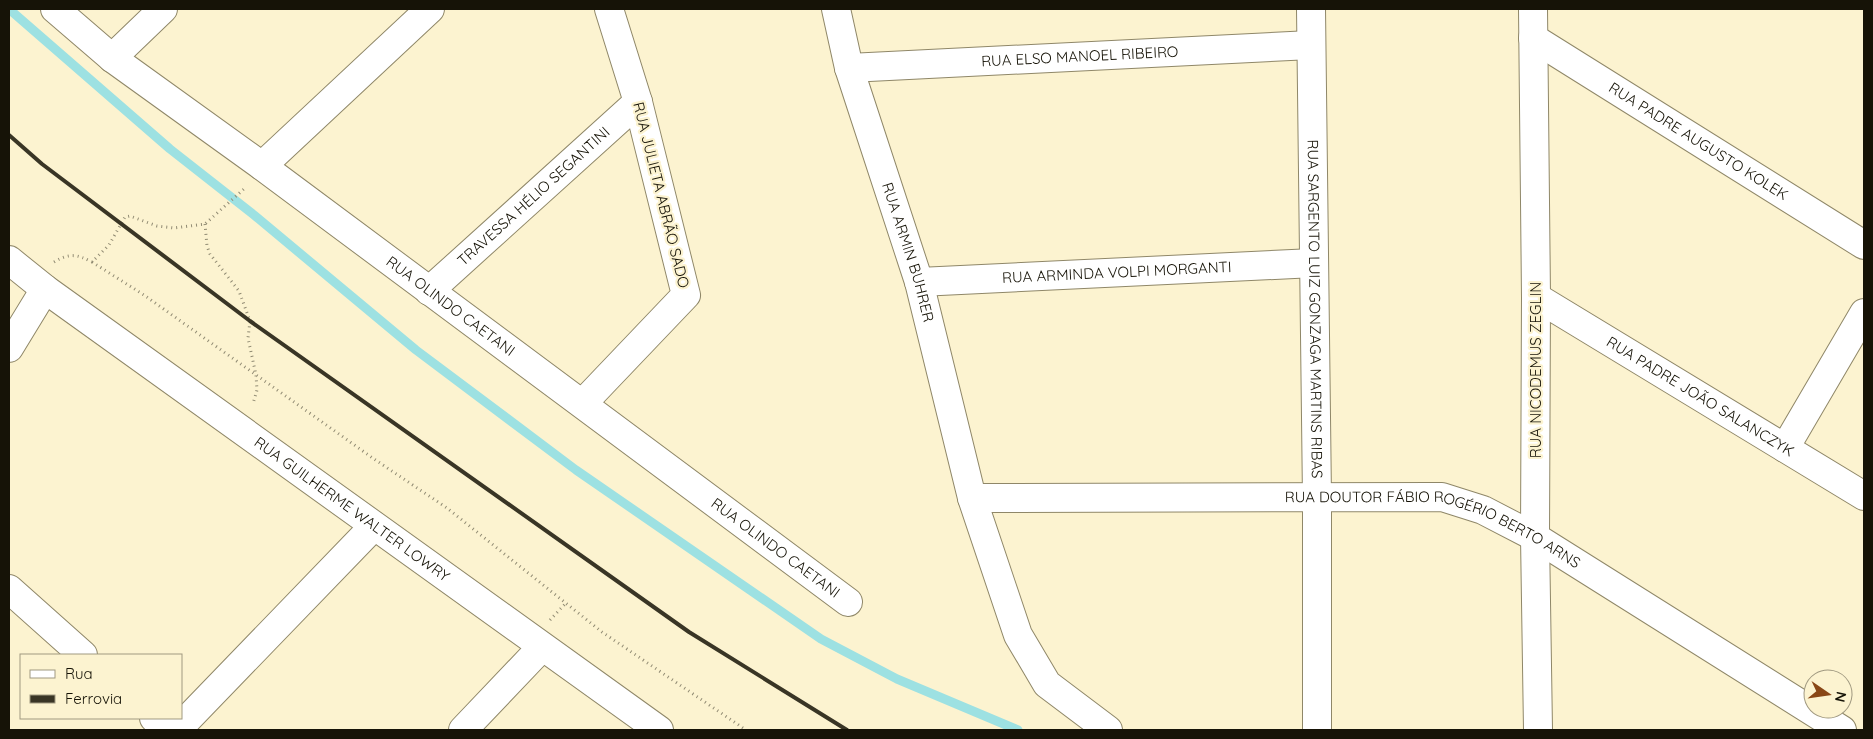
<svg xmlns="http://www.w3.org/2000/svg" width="1873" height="739" viewBox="0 0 1873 739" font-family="Quicksand,sans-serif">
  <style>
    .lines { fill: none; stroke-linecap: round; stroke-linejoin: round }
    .stream { stroke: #9de1e2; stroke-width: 9 }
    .minor-casing { stroke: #8f8768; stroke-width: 30 }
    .path { stroke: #918b73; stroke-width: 3; stroke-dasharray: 1 4; stroke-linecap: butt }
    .minor { stroke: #fff; stroke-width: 28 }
    .rail { stroke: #393525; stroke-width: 4 }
    .labels { text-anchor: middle; stroke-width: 4.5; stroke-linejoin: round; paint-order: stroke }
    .street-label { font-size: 15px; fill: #161307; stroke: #fcf3d0 }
  </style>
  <rect width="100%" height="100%" fill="#fcf3d0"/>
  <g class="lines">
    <!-- stream -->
    <path class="stream" d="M9,9l161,140 84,66 162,135 160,120 245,169 76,40 121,51"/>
    <!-- minor casing -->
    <g class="minor-casing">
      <g id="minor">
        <path id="s1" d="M55,9l57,49 150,108 586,436"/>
        <path id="s2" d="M836,9l13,59 70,214 53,216 46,137 29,49 61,46"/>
        <path id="s3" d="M1311,9l6,489v232"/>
        <path d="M1533,9l3,288 -1,240 3,193"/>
        <path id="s4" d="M1533,38l331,207"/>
        <path d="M112,58l51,-49"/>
        <path id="s5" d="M849,68l462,-23"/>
        <path d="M262,166l168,-157"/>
        <path id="s6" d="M9,260l36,29 614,441"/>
        <path id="s7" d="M919,282l395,-19"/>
        <path id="s8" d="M429,291l209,-189"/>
        <path id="s9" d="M1536,297l328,199"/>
        <path d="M9,348l36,-59"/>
        <path d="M583,403l103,-108 -48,-193 -29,-93"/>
        <path d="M1785,448l79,-135"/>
        <path id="s10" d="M972,498l470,-1 41,13 52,27 307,193"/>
        <path d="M9,589l74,66"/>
        <path d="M154,718l14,12"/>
        <path d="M177,730l197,-204"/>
        <path d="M463,730l79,-83"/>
      </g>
    </g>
    <!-- path -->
    <path class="path" d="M205,224l2,22 3,8 29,37 11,30 -2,17 8,37 1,15 -4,14
      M54,262c15,-9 23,-8 38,0l17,-17 16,-28 5,-1 27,10 17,2 31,-4 40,-36
      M92,262l52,33 230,164 73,49 155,124 144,98
      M550,620l16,-17"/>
    <!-- minor -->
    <use href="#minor" class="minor"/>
    <!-- rail -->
    <path class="rail" d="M9,135l33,29 208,157 439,311 158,98"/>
  </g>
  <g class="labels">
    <!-- street labels -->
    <g class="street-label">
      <text dy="5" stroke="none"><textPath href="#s5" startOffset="231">RUA ELSO MANOEL RIBEIRO</textPath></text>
      <text dy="5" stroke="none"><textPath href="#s4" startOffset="195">RUA PADRE AUGUSTO KOLEK</textPath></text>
      <text transform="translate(661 195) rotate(76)" y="5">RUA JULIETA ABRÃO SADO</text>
      <text dy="5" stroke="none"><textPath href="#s8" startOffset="141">TRAVESSA HÉLIO SEGANTINI</textPath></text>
      <text dy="5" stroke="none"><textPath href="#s2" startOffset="254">RUA ARMIN BUHRER</textPath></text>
      <text dy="5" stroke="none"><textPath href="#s7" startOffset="198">RUA ARMINDA VOLPI MORGANTI</textPath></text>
      <text dy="5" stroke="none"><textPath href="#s1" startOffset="495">RUA OLINDO CAETANI</textPath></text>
      <text dy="5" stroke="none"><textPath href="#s3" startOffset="300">RUA SARGENTO LUIZ GONZAGA MARTINS RIBAS</textPath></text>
      <text transform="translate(1536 370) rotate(-90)" y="5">RUA NICODEMUS ZEGLIN</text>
      <text dy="5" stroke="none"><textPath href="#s9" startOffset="192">RUA PADRE JOÃO SALANCZYK</textPath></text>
      <text dy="5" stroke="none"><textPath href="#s6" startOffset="424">RUA GUILHERME WALTER LOWRY</textPath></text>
      <text dy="5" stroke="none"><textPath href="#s10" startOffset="468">RUA DOUTOR FÁBIO ROGÉRIO BERTO ARNS</textPath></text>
      <text dy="5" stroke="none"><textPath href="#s1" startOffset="900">RUA OLINDO CAETANI</textPath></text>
    </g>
  </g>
  <!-- border -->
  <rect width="1873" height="739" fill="none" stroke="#161307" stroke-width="20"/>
  <!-- legend -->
  <rect x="20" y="654" width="162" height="65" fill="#fcf3d0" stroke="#a09980"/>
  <rect x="30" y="670" width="25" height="8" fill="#ffffff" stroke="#a09980"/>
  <text x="65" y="679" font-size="15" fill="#161307">Rua</text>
  <rect x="30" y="695" width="25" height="8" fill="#393525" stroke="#a09980"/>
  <text x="65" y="704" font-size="15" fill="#161307">Ferrovia</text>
  <!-- north arrow -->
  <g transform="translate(1828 694) rotate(103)"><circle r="24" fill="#fcf3d0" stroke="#a09980"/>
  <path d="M0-4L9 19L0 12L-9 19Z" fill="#894716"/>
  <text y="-8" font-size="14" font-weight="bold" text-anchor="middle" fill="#161307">N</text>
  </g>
</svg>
